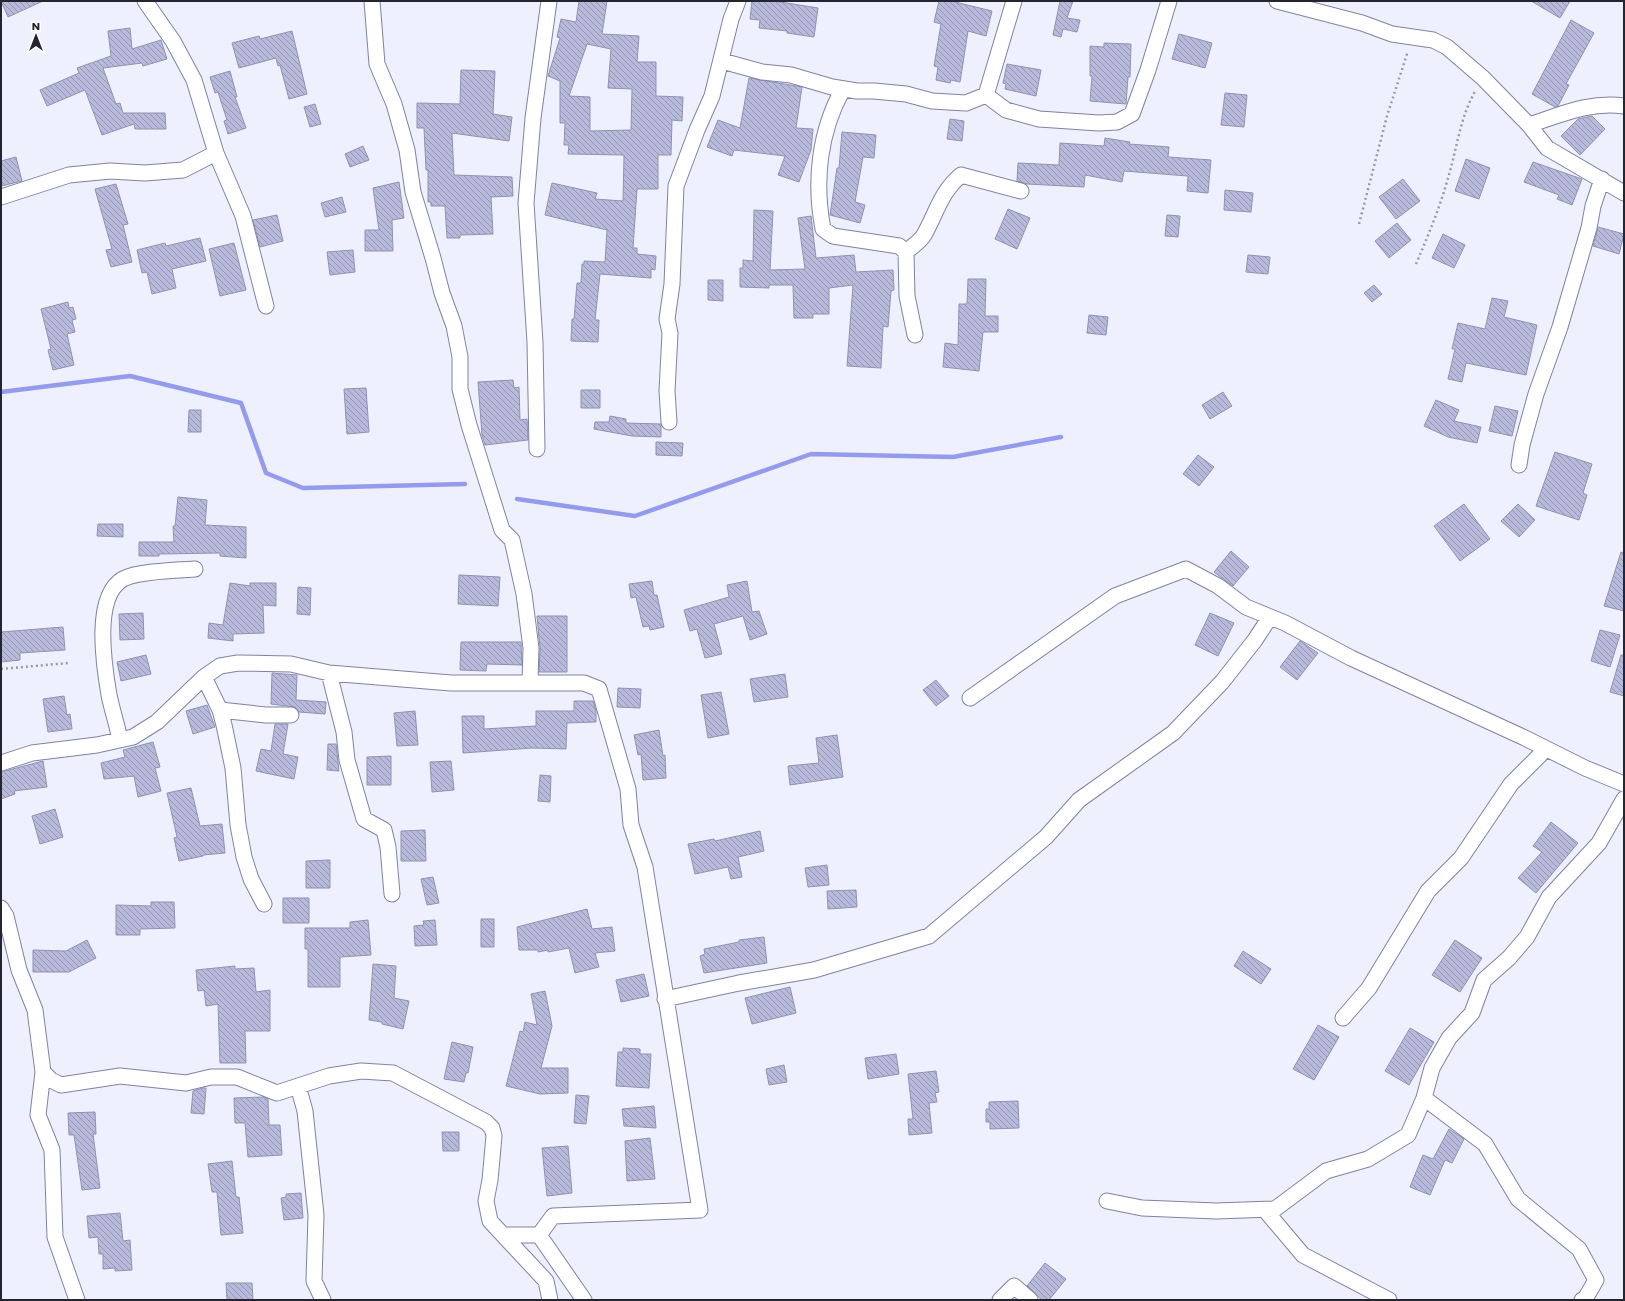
<svg xmlns="http://www.w3.org/2000/svg" width="1625" height="1301" viewBox="0 0 1625 1301" font-family="Poppins,sans-serif">
  <style>
    .lines { fill: none; stroke-linecap: round; stroke-linejoin: round }
    .stream { stroke: #959bec; stroke-width: 4.5 }
    .building { fill: url(#building-back-hatch); stroke: #8f92b1; fill-rule: evenodd }
    .minor-casing { stroke: #7f83a1; stroke-width: 17 }
    .path { stroke: #999aa7; stroke-width: 2.5; stroke-dasharray: 2 3; stroke-linecap: butt }
    .minor { stroke: #fff; stroke-width: 15 }
  </style>
  <defs>
    <pattern id="building-back-hatch" width="6" height="6" patternUnits="userSpaceOnUse"><rect width="6" height="6" fill="#b7bada"/><path d="M-1 5l2 2M0 0l6 6M5-1l2 2" fill="none" stroke="#9597b1"/></pattern>
  </defs>
  <rect width="100%" height="100%" fill="#eff0fe"/>
  <g class="lines">
    <!-- stream -->
    <path class="stream" d="M1,392l129,-16 111,27 25,70 37,15 162,-4
      M517,499l118,17 176,-62 142,3 108,-20"/>
  </g>
  <!-- building -->
  <path class="building" d="M1,1h42l-35,16z
    M579,1h28l-5,33 37,2 -2,26h19v34l27,1 -1,24 -10,-1 -1,35h-13v34h-21l-4,59h4v6l19,2 -1,14 -4,-1v9l-51,-4 -5,46h4l-1,22 -27,-1 1,-22h2l3,-36h4l1,-19h2v-3l21,1 2,-32 -62,-15 7,-32 45,10 -2,6 28,2 1,-46 -56,-1 1,-9h-5l1,-22h-5v-42l-12,-5 12,-38 -3,-1 4,-18 15,3zM587,44l24,5 -3,39 24,1 -1,41 -41,1v-34l-21,-1z
    M752,1h22l44,7 -4,29 -27,-4v-2l-28,-3 1,-8 -10,-1z
    M939,1h12l41,10 -6,25 -18,-5 -8,51 -9,-2 -1,3 -14,-3 2,-13 -4,-1 7,-42 -7,-2z
    M1060,1h13l-6,17 13,2 -3,12 -14,-3 -2,8 -8,-2z
    M1531,1h39l-10,17z
    M1571,20l23,13 -28,51 3,1 -11,21 -3,1 -23,-13z
    M130,28l2,21 29,-9 6,19 -24,7 -1,-3 -39,5 13,36 4,-1 3,10h42l1,16h-31l-1,-5 -32,11 -17,-45 -38,16 -7,-16 39,-17 -2,-5 34,-12 -3,-25z
    M292,31l15,63 -18,5 -9,-34 -2,1 -2,-8 -37,10 -7,-25 27,-7 1,3z
    M1179,34l33,9 -7,25 -33,-9z
    M1104,43l27,1 -1,33h-2l-2,27 -36,-3 2,-25h-2v-30l14,1z
    M1007,64l34,6 -5,26 -31,-7 1,-5 -3,-1z
    M461,70l34,1 -2,43 19,3 -3,24 -57,-8 2,42 58,2 1,19 -22,1 2,37 -33,1v3h-13l-2,-32h-14v-4h-3v-32h-2l-2,-42h-7v-25l43,1z
    M230,71l7,26h-2l11,31 -18,6 -4,-13 3,-1 -9,-28 -3,1 -5,-16z
    M749,78l53,9 -6,41 17,1 -2,21 -12,32 -21,-7 7,-19 -51,-6 -2,6 -25,-9 11,-27 22,8z
    M1225,93l22,2 -3,32 -23,-2z
    M315,104l6,20 -11,3 -6,-20z
    M1592,116l13,13 -25,26 -19,-19 17,-17z
    M950,119l14,2 -2,20 -15,-2z
    M842,132l34,3 -2,23 -11,-1 -8,45 10,3 -5,18 -30,-8 7,-47h2z
    M1105,138l25,4 -1,2 40,3 -1,10 43,3 -3,33 -21,-2 1,-15 -64,-5 -2,11 -37,-7 -1,12 -57,-3 -10,-3 1,-18 41,2 1,-22 44,3z
    M363,146l6,14 -19,7 -5,-13z
    M16,157l6,24 -21,5v-25z
    M1466,159l24,9 -11,31 -24,-8z
    M1533,162l49,17 -10,26 -15,-6 2,-4 -35,-13z
    M1403,179l17,22 -24,18 -17,-22z
    M399,182l5,36 -12,2 1,31h-28v-21h14l-6,-42z
    M116,184l12,40 -5,1 9,37 -21,5 -5,-17 6,-1 -17,-60z
    M1225,190l28,3 -2,19 -27,-2z
    M342,197l4,15 -21,5 -4,-14z
    M1008,209l22,9 -13,31 -22,-10z
    M754,210l19,1 -3,59 35,-1 -7,-51 13,-2 5,42 38,-3 2,17 37,-2 1,20 -3,1 -3,36 -5,-1 -2,42 -34,-2 6,-81 -24,3v26h-16v4h-19l-1,-33h-24v3l-29,-1v-19h3v-8l10,1z
    M277,215l6,26 -23,6 -7,-27z
    M1167,215l13,1 -2,21 -13,-1z
    M1397,223l14,17 -22,18 -14,-17z
    M1598,227l26,7 -5,20 -26,-8z
    M1443,234l22,11 -11,23 -22,-10z
    M200,238l6,23 -34,8 4,19 -24,6 -5,-22 -5,1 -5,-23 28,-7 1,3z
    M234,243l12,47 -26,6 -11,-47z
    M353,250l2,22 -25,3 -3,-23z
    M1248,255l22,2 -2,17 -22,-2z
    M968,279h18l-1,37h13v16h-15l-4,39 -36,-4 2,-24 13,2 1,-41h8z
    M708,280h15v21l-15,-1z
    M1374,285l8,9 -10,8 -8,-9z
    M1492,298l16,3 -4,16 33,8 -11,50 -60,-12 -4,19 -14,-3 7,-30h-3l6,-26 27,6z
    M68,302l1,6 4,-1 3,12 -4,1 3,12 -8,2 7,31 -21,5 -5,-20 3,-1 -10,-40z
    M1089,315l19,2 -2,18 -19,-2z
    M513,380l1,8 5,-1 1,33 7,-1 1,21 -43,5 -3,-10 -4,-53z
    M366,388l3,44 -22,2 -3,-45z
    M581,390h19v18h-19z
    M1223,392l9,14 -22,13 -8,-14z
    M1436,400l23,10 -5,11 27,6 -4,16 -29,-6 -24,-11z
    M1495,406l23,5 -6,25 -23,-5z
    M189,410h12v22h-13z
    M610,416l16,3v4l35,1v13l-29,-1 -38,-7 1,-7h14z
    M656,442l27,1 -1,13 -26,-1z
    M1555,452l37,12 -9,29 4,2 -8,25 -43,-14z
    M1198,455l16,12 -15,19 -16,-12z
    M178,497l29,3 -2,25 41,2v31l-26,-2v-3l-61,1v2h-20v-14h35l-1,-16h2z
    M1464,504l26,35 -30,22 -26,-35z
    M1518,504l17,16 -16,17 -18,-16z
    M98,524h25v13l-26,-1z
    M1231,551l18,16 -16,19 -19,-14z
    M1621,552l3,1v58l-20,-5z
    M459,575l41,2 -2,29 -40,-2z
    M652,581l2,14h3l7,32 -14,3 -1,-4 -6,1 -7,-30 -5,1 -2,-14z
    M747,581l5,31 7,-1 8,23 -17,6 -7,-24 -29,8 8,30 -17,4 -8,-29 -7,2 -6,-21 45,-13 -2,-12z
    M230,583l20,3v-3h26v23l-13,-1 1,28 -31,1v7l-25,-3 1,-15 14,2z
    M298,587l13,1 -1,27 -13,-1z
    M143,613l1,26 -24,1 -1,-26z
    M1210,613l24,10 -16,33 -23,-11z
    M537,616h30v56h-28l1,-24z
    M63,627l2,23 -45,3v7l-19,2v-30z
    M1600,630l20,5 -10,32 -19,-6z
    M1300,641l18,12 -21,27 -17,-13z
    M461,642h60l1,23 -35,-1 -1,7 -26,-1z
    M146,655l5,19 -30,7 -4,-19z
    M1621,655h3v41l-14,-4z
    M272,673l25,2 -1,25 30,2 -1,12 -26,-2 -4,-5 -24,-3z
    M785,674l3,23 -34,5 -4,-23z
    M936,680l13,16 -13,10 -13,-16z
    M618,688l23,1 -1,19 -23,-1z
    M721,692l8,42 -21,4 -7,-43z
    M64,696l3,19 3,-1 2,15 -24,3 -5,-33z
    M574,701h19l3,10v11l-29,1 -1,26 -34,-1 -69,5 -1,-37h22v13l52,-3v-15h38z
    M207,705l8,22 -22,7 -7,-23z
    M415,711l3,34 -21,1 -3,-33z
    M275,724h13l-5,30 15,3 -4,22 -38,-8 5,-22 10,2z
    M659,730l4,26 2,-1 1,23 -23,2 -2,-26 -3,1 -4,-20z
    M837,735l6,42 -53,8 -2,-19 31,-3 -3,-25z
    M153,742l7,25 -5,1 6,23 -23,6 -4,-21 -30,3 -3,-16 24,-6 -2,-7z
    M328,744h8l3,27 -12,-1z
    M391,756v29h-24v-28z
    M43,761l4,26 -33,4 1,3 -14,5v-27z
    M451,761l3,29 -22,2 -2,-30z
    M540,775l11,1 -1,26 -12,-1z
    M191,788l9,38 22,-2 3,29 -22,2v1l-24,5 -5,-23 3,-1 -10,-44z
    M55,809l8,28 -23,7 -8,-28z
    M1551,822l27,21 -42,50 -18,-15 24,-26 -9,-6z
    M425,830l1,31h-25v-30z
    M760,831l4,20 -26,6 4,20 -11,2 -3,-12 -33,7 -7,-30 26,-5 1,2z
    M330,860v28h-24v-27z
    M827,865l2,20 -21,2 -3,-19z
    M433,877l6,26 -12,2 -6,-26z
    M856,890l1,17 -29,2 -1,-18z
    M283,898h26v25h-26z
    M151,902h23l1,26 -35,1v6h-24v-30l35,1z
    M587,909l5,20 20,-2 3,24 -20,2 4,14 -24,6 -6,-25 -21,4v-2l-10,2v-2h-19l-2,-23z
    M481,919h13v28h-13z
    M368,920l3,35 -31,2v30h-32v-38h-3v-21h45v-6z
    M435,920l2,25 -22,1 -1,-20 10,-1 -1,-4z
    M764,937l3,26 -63,10 -4,-17 5,-2 -1,-5 35,-7v-2z
    M87,940l9,18 -27,14h-36v-22l33,1z
    M1455,940l27,18 -22,34 -28,-17z
    M1243,951l28,18 -10,15 -27,-18z
    M373,964l23,2 -2,32 15,3 -6,28 -21,-5v-2l-13,-2z
    M235,966v3l19,-1 2,24 14,-2v41h-25l1,32h-26l-2,-59 -12,2 -2,-16 -6,1 -2,-21z
    M644,974l5,22 -28,6 -5,-22z
    M790,987l6,26 -44,11 -7,-26z
    M545,991l7,35 -11,42h27v25l-28,1 -34,-8 14,-55 3,1 2,-10 12,3 -6,-31z
    M1318,1025l21,12 -25,43 -21,-11z
    M1410,1028l24,14 -25,43 -24,-14z
    M452,1042l21,5 -5,26h-2l-2,9 -20,-3z
    M623,1048l17,1v5h11l-2,34 -33,-2 2,-34h5z
    M896,1054l3,20 -31,5 -3,-21z
    M784,1065l3,17 -18,3 -3,-16z
    M936,1071l3,21 -4,1 2,9 -8,1 3,30 -23,2 -1,-16h5l-5,-45z
    M203,1088h3l-2,26 -13,-1 2,-22z
    M576,1095l13,1 -3,28 -12,-1z
    M264,1097l4,2 1,26h11l2,30 -34,2 -3,-34h-10l-1,-25z
    M1018,1101l1,27 -29,1v-7h-4v-13h3v-7z
    M654,1106l2,22 -32,-2 -2,-17z
    M95,1112l1,22h-3l7,54 -18,2 -8,-55h-5l-1,-22z
    M1449,1129l15,10 -12,24 -7,-3 -15,35 -20,-8 13,-32 10,4z
    M442,1132h17v19h-16z
    M650,1138l5,41 -28,2 -2,-40z
    M568,1146l4,47 -25,3 -5,-48z
    M232,1161l4,36h3l4,36 -22,2 -4,-43h-5l-4,-28z
    M301,1193l2,25 -19,2 -3,-22 5,-1v-3z
    M120,1213l3,28 7,-1 2,30 -17,1v-3l-12,1v-15h-4l-1,-17 -9,1 -2,-22z
    M1045,1263l21,16 -17,21h-7l-15,-14z
    M226,1283h26l1,17h-26z"/>
  <g class="lines">
    <!-- minor casing -->
    <g class="minor-casing">
      <path id="minor" d="M145,1l28,40 21,39 22,73 27,63 23,90
        M372,1l5,63 17,40 13,46 6,42 20,66 9,35 12,33 6,31v32l9,36 33,105 10,10 12,54 7,54 -1,34
        M1277,1l85,22 30,11 41,6 14,7 36,31 46,47 18,23 77,45
        M722,61l40,11 29,3 41,12 25,4h17l32,3 26,7 34,2 20,-8 28,-94
        M843,89c-24,43 -29,93 -20,140l10,7 66,10 7,6 1,44 8,39
        M986,95l20,15 33,9 60,4 18,-1 15,-8 16,-44 21,-69
        M1529,125c31,-10 61,-24 95,-19
        M1,197l68,-22 41,-4 35,2 38,-3 33,-17
        M906,252c5,-5 14,-10 18,-17 13,-23 16,-42 37,-60l60,16
        M669,422l-2,-31 3,-58 -3,-14 5,-35 4,-98 21,-56 15,-34 19,-77 7,-18
        M537,449l-2,-107 -9,-139 7,-85 16,-117
        M1519,465l3,-20 14,-51 24,-67 29,-99 4,-22 9,-27
        M329,673l15,59 3,28 17,59 20,11 4,17 4,47
        M204,677l16,33 4,15 9,43 5,57 6,32 7,22 13,25
        M970,698l145,-102 71,-27 32,17 28,21 39,16 66,35 174,80 60,30 39,16
        M220,710l46,5h25
        M120,740c-3,-16 -8,-30 -11,-45 -5,-29 -16,-99 14,-116 14,-8 55,-9 72,-10
        M1,763l31,-10 65,-8 36,-8 24,-15 47,-45 16,-11 18,-3 53,1 38,9 122,10h133l15,6 29,100 3,36 14,42 55,343 -147,6 -14,19
        M1,908l5,8 13,54 16,40 8,62 8,8 10,5 59,-9 66,7 25,-6h26l40,16 52,-17 32,-5 32,2 93,49 6,6 2,8 -4,44 -4,21 4,20 56,60 4,19
        M665,999l74,-16 75,-13 115,-34 117,-99 33,-37 94,-67 49,-51 33,-42 15,-23
        M1343,1018l26,-30 59,-97 33,-33 50,-74 35,-35
        M43,1072l-5,43 14,35 3,87 22,63
        M298,1086l7,25 11,104 -2,66 9,19
        M1424,1098l61,46 33,55 61,50 17,31 -11,19 -3,1
        M1107,1201l35,7 74,3 59,-2 51,-38 42,-12 40,-24 16,-37 8,-30 17,-30 23,-25 12,-33 25,-22 18,-21 22,-40 50,-54 25,-44
        M1265,1210l38,45 86,45
        M504,1235h35l45,65
        M1000,1300l14,-14 16,14"/>
    </g>
    <!-- path -->
    <path class="path" d="M1359,224l28,-108 21,-65
      M1416,264c12,-28 24,-57 32,-86 9,-29 12,-62 28,-88
      M1,669l67,-6"/>
    <!-- minor -->
    <use href="#minor" class="minor"/>
  </g>
  <!-- border -->
  <rect width="1625" height="1301" fill="none" stroke="#242531" stroke-width="4"/>
  <!-- north arrow -->
  <g transform="translate(36 36)" stroke="#ffffff" stroke-width="3" paint-order="stroke">
  <path d="M0-3L7 15L0 10L-7 15Z" fill="#242531"/>
  <text y="-6" font-size="11" font-weight="bold" text-anchor="middle" fill="#242531">N</text>
  </g>
</svg>
